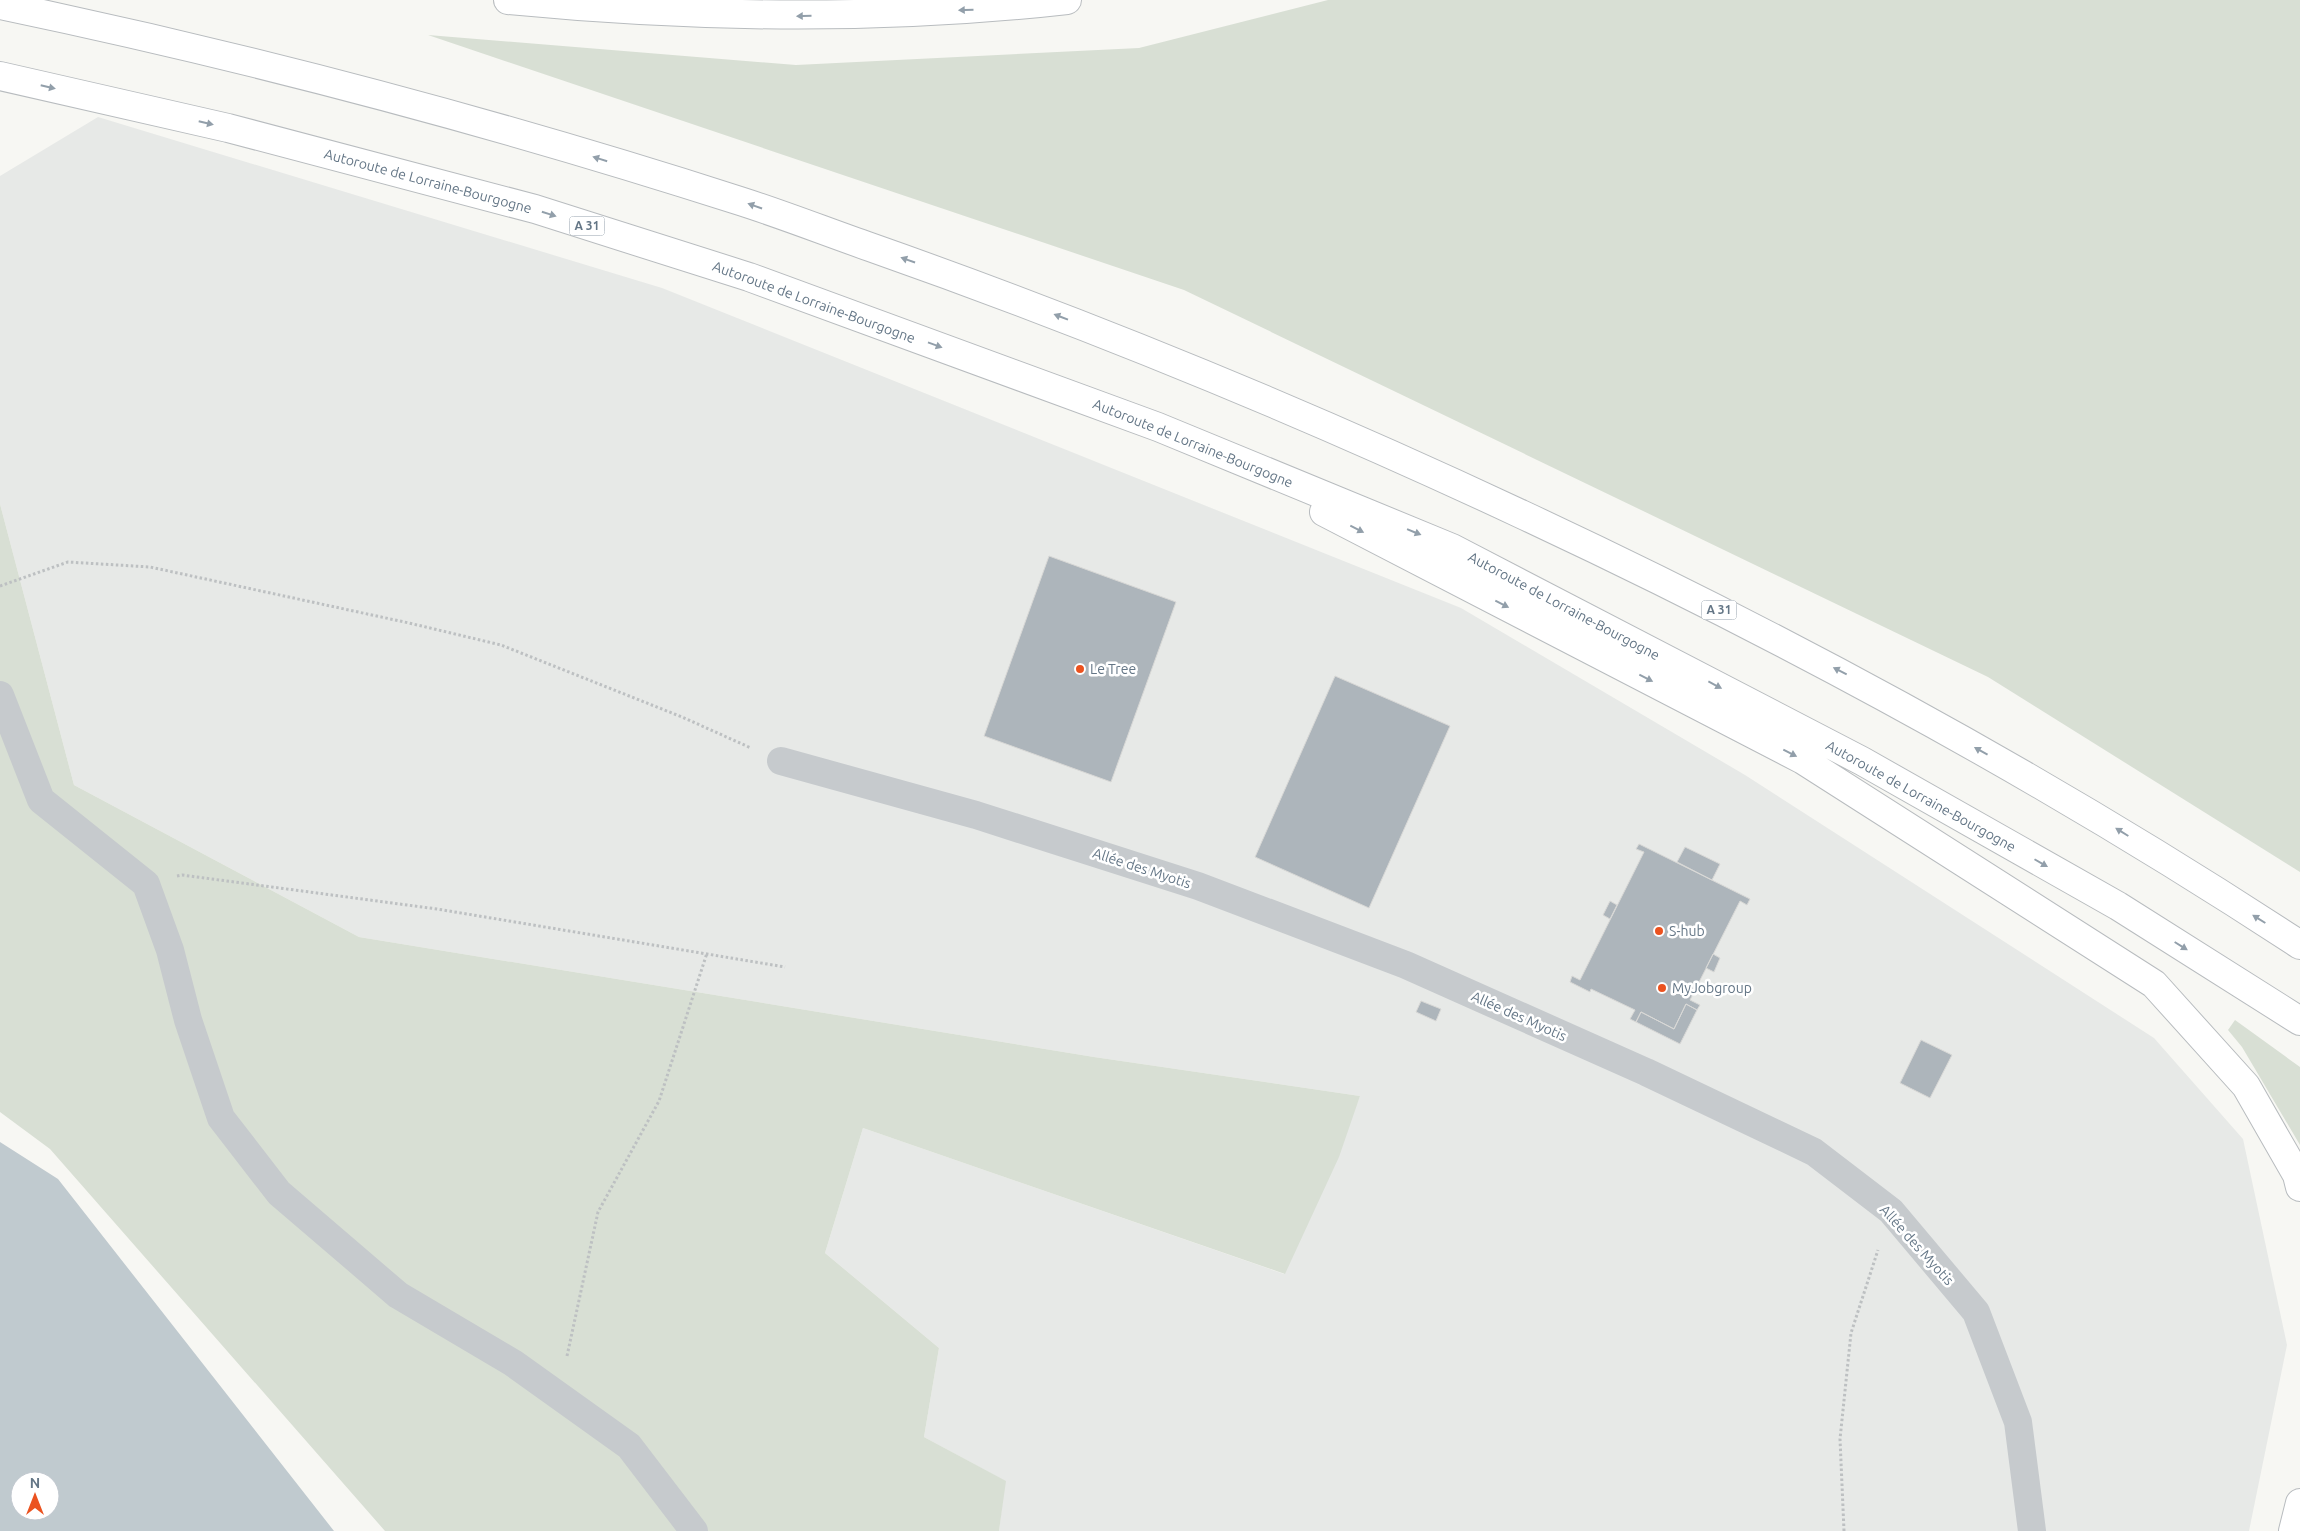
<svg xmlns="http://www.w3.org/2000/svg" width="2300" height="1531" viewBox="0 0 2300 1531" font-family="Ubuntu,sans-serif">
  <style>
    .built { fill: #e7e9e7 }
    .green { fill: #d8dfd4 }
    .water { fill: #c0cacf; fill-rule: evenodd }
    .building { fill: #adb5bb; stroke: #d8d8d6 }
    .lines { fill: none; stroke-linecap: round; stroke-linejoin: round }
    .highway-casing { stroke: #b8bcbf; stroke-width: 30 }
    .path { stroke: #bdc0c2; stroke-width: 3; stroke-dasharray: 2.5 2.5; stroke-linecap: butt }
    .minor { stroke: #c6cacd; stroke-width: 28 }
    .highway { stroke: #fff; stroke-width: 28 }
    .oneway { fill: #929faa }
    .poi-dot { fill: #eb521f; stroke: #fff; stroke-width: 2 }
    .labels { text-anchor: middle; stroke-width: 5; stroke-linejoin: round; paint-order: stroke }
    .shield { fill: #fff; stroke: #929faa; stroke-width: 1 }
    .shield-label { font-size: 12px; font-weight: bold; fill: #647686 }
    .street-label { font-size: 14px; fill: #647686; stroke: #fff }
    .poi-label { font-size: 14px; fill: #647686; stroke: #fff; text-anchor: start }
  </style>
  <rect width="100%" height="100%" fill="#f7f7f3"/>
  <!-- built -->
  <path class="built" d="M98,117l564,171 799,320 284,167 409,263 89,101 44,206 -38,186h-1250l6,-50 -81,-44 15,-89 -114,-95 38,-125 421,146 76,-178 -266,-39 -735,-120 -285,-152 -74,-281v-328z"/>
  <!-- green -->
  <path class="green" d="M1328,0h972v872l-312,-195 -804,-387 -756,-255 368,30 343,-17z
    M0,504l74,281 285,152 735,120 266,39 -21,61 -54,117 -422,-146 -38,125 114,95 -15,89 82,44 -7,50h-614l-335,-382 -50,-37z
    M2235,1020l65,47v78l-58,-98 -14,-17z"/>
  <!-- water -->
  <path class="water" d="M0,1142l58,37 276,352h-334zM20,1481h30v30h-30z"/>
  <!-- building -->
  <path class="building" d="M1049,556l127,46 -65,180 -127,-46z
    M1335,676l115,50 -81,182 -114,-51z
    M1639,844l111,55 -3,6 -7,-4 -50,99 10,5 -3,5 -11,-6 -12,25 -33,-17 -5,10 -6,-3 5,-9 -44,-21 -1,3 -20,-10 2,-6 8,4 64,-128 -8,-3z
    M1685,847l35,17 -8,16 -35,-18z
    M1610,901l7,4 -7,14 -7,-4z
    M1713,954l7,4 -6,14 -8,-4z
    M1421,1001l20,8 -5,12 -20,-9z
    M1686,1004l11,6 -17,34 -44,-22 5,-10 33,17z
    M1921,1040l31,15 -22,43 -30,-15z"/>
  <g class="lines">
    <!-- highway casing -->
    <g class="highway-casing">
      <path id="highway" d="M508,0c186,18 374,21 559,0
        M0,5c249,52 497,118 740,196 44,14 87,31 130,46 222,78 438,167 651,267 270,126 529,267 779,431
        M0,76l228,52 307,81 214,68 409,150 294,121 410,213 256,145 182,115
        M1324,512l479,248 351,224 92,102 51,89 3,12
        M2293,1531l7,-28"/>
    </g>
    <!-- path -->
    <path class="path" d="M0,586l68,-24 82,5 259,56 92,22 181,72 69,31
      M177,876l5,-1 255,34 348,58
      M567,1356l31,-144 61,-111 48,-148
      M1844,1531l-4,-92 11,-106 27,-83"/>
    <!-- minor -->
    <path class="minor" d="M0,695l41,105 105,84 24,66 18,70 33,98 58,75 119,102 115,68 116,83 65,85
      M781,761l195,54 222,71 208,79 240,107 168,80 77,59 85,101 42,110 14,109"/>
    <!-- highway -->
    <use href="#highway" class="highway"/>
  </g>
  <!-- one-way arrows -->
  <defs><path id="oneway-solid" d="M-6-.8H1V-3.2L6.5 0L1 3.2V.8H-6Z" transform="scale(1.25)"/></defs>
  <g class="oneway">
    <use href="#oneway-solid" transform="translate(966 10) rotate(178)"/>
    <use href="#oneway-solid" transform="translate(804 16) rotate(179)"/>
    <use href="#oneway-solid" transform="translate(48 87) rotate(13)"/>
    <use href="#oneway-solid" transform="translate(206 123) rotate(13)"/>
    <use href="#oneway-solid" transform="translate(600 159) rotate(-163)"/>
    <use href="#oneway-solid" transform="translate(755 206) rotate(-161)"/>
    <use href="#oneway-solid" transform="translate(549 214) rotate(18)"/>
    <use href="#oneway-solid" transform="translate(908 260) rotate(-161)"/>
    <use href="#oneway-solid" transform="translate(1061 317) rotate(-159)"/>
    <use href="#oneway-solid" transform="translate(935 345) rotate(20)"/>
    <use href="#oneway-solid" transform="translate(1357 529) rotate(27)"/>
    <use href="#oneway-solid" transform="translate(1414 532) rotate(22)"/>
    <use href="#oneway-solid" transform="translate(1502 604) rotate(27)"/>
    <use href="#oneway-solid" transform="translate(1840 671) rotate(-153)"/>
    <use href="#oneway-solid" transform="translate(1646 678) rotate(27)"/>
    <use href="#oneway-solid" transform="translate(1715 685) rotate(28)"/>
    <use href="#oneway-solid" transform="translate(1981 751) rotate(-151)"/>
    <use href="#oneway-solid" transform="translate(1790 753) rotate(27)"/>
    <use href="#oneway-solid" transform="translate(2122 832) rotate(-148)"/>
    <use href="#oneway-solid" transform="translate(2041 863) rotate(30)"/>
    <use href="#oneway-solid" transform="translate(2259 919) rotate(-148)"/>
    <use href="#oneway-solid" transform="translate(2181 946) rotate(32)"/>
  </g>
  <!-- markers -->
  <g class="poi-dot">
    <circle cx="1080" cy="669" r="5"/>
    <circle cx="1659" cy="931" r="5"/>
    <circle cx="1662" cy="988" r="5"/>
  </g>
  <g class="labels">
    <!-- shield labels -->
    <g class="shield">
      <rect x="569.5" y="216.5" width="35" height="19" rx="4"/>
      <rect x="1701.5" y="600.5" width="35" height="19" rx="4"/>
    </g>
    <g class="shield-label">
      <text x="587" y="230">A 31</text>
      <text x="1719" y="614">A 31</text>
    </g>
    <!-- street labels -->
    <g class="street-label">
      <text transform="translate(428 181) rotate(15)" y="5">Autoroute de Lorraine-Bourgogne</text>
      <text transform="translate(814 302) rotate(20)" y="5">Autoroute de Lorraine-Bourgogne</text>
      <text transform="translate(1193 443) rotate(22)" y="5">Autoroute de Lorraine-Bourgogne</text>
      <text transform="translate(1564 606) rotate(28)" y="5">Autoroute de Lorraine-Bourgogne</text>
      <text transform="translate(1921 796) rotate(29)" y="5">Autoroute de Lorraine-Bourgogne</text>
      <text transform="translate(1142 868) rotate(18)" y="5">Allée des Myotis</text>
      <text transform="translate(1519 1016) rotate(24)" y="5">Allée des Myotis</text>
      <text transform="translate(1917 1245) rotate(48)" y="5">Allée des Myotis</text>
    </g>
    <!-- poi labels -->
    <g class="poi-label">
      <text x="1090" y="674">Le Tree</text>
      <text x="1669" y="936">S-hub</text>
      <text x="1672" y="993">MyJobgroup</text>
    </g>
  </g>
  <!-- north arrow -->
  <g transform="translate(35 1496)"><circle r="24" fill="#ffffff" stroke="#c1c8cf"/>
  <path d="M0-4L9 19L0 12L-9 19Z" fill="#eb521f"/>
  <text y="-8" font-size="14" font-weight="bold" text-anchor="middle" fill="#647686">N</text>
  </g>
</svg>
